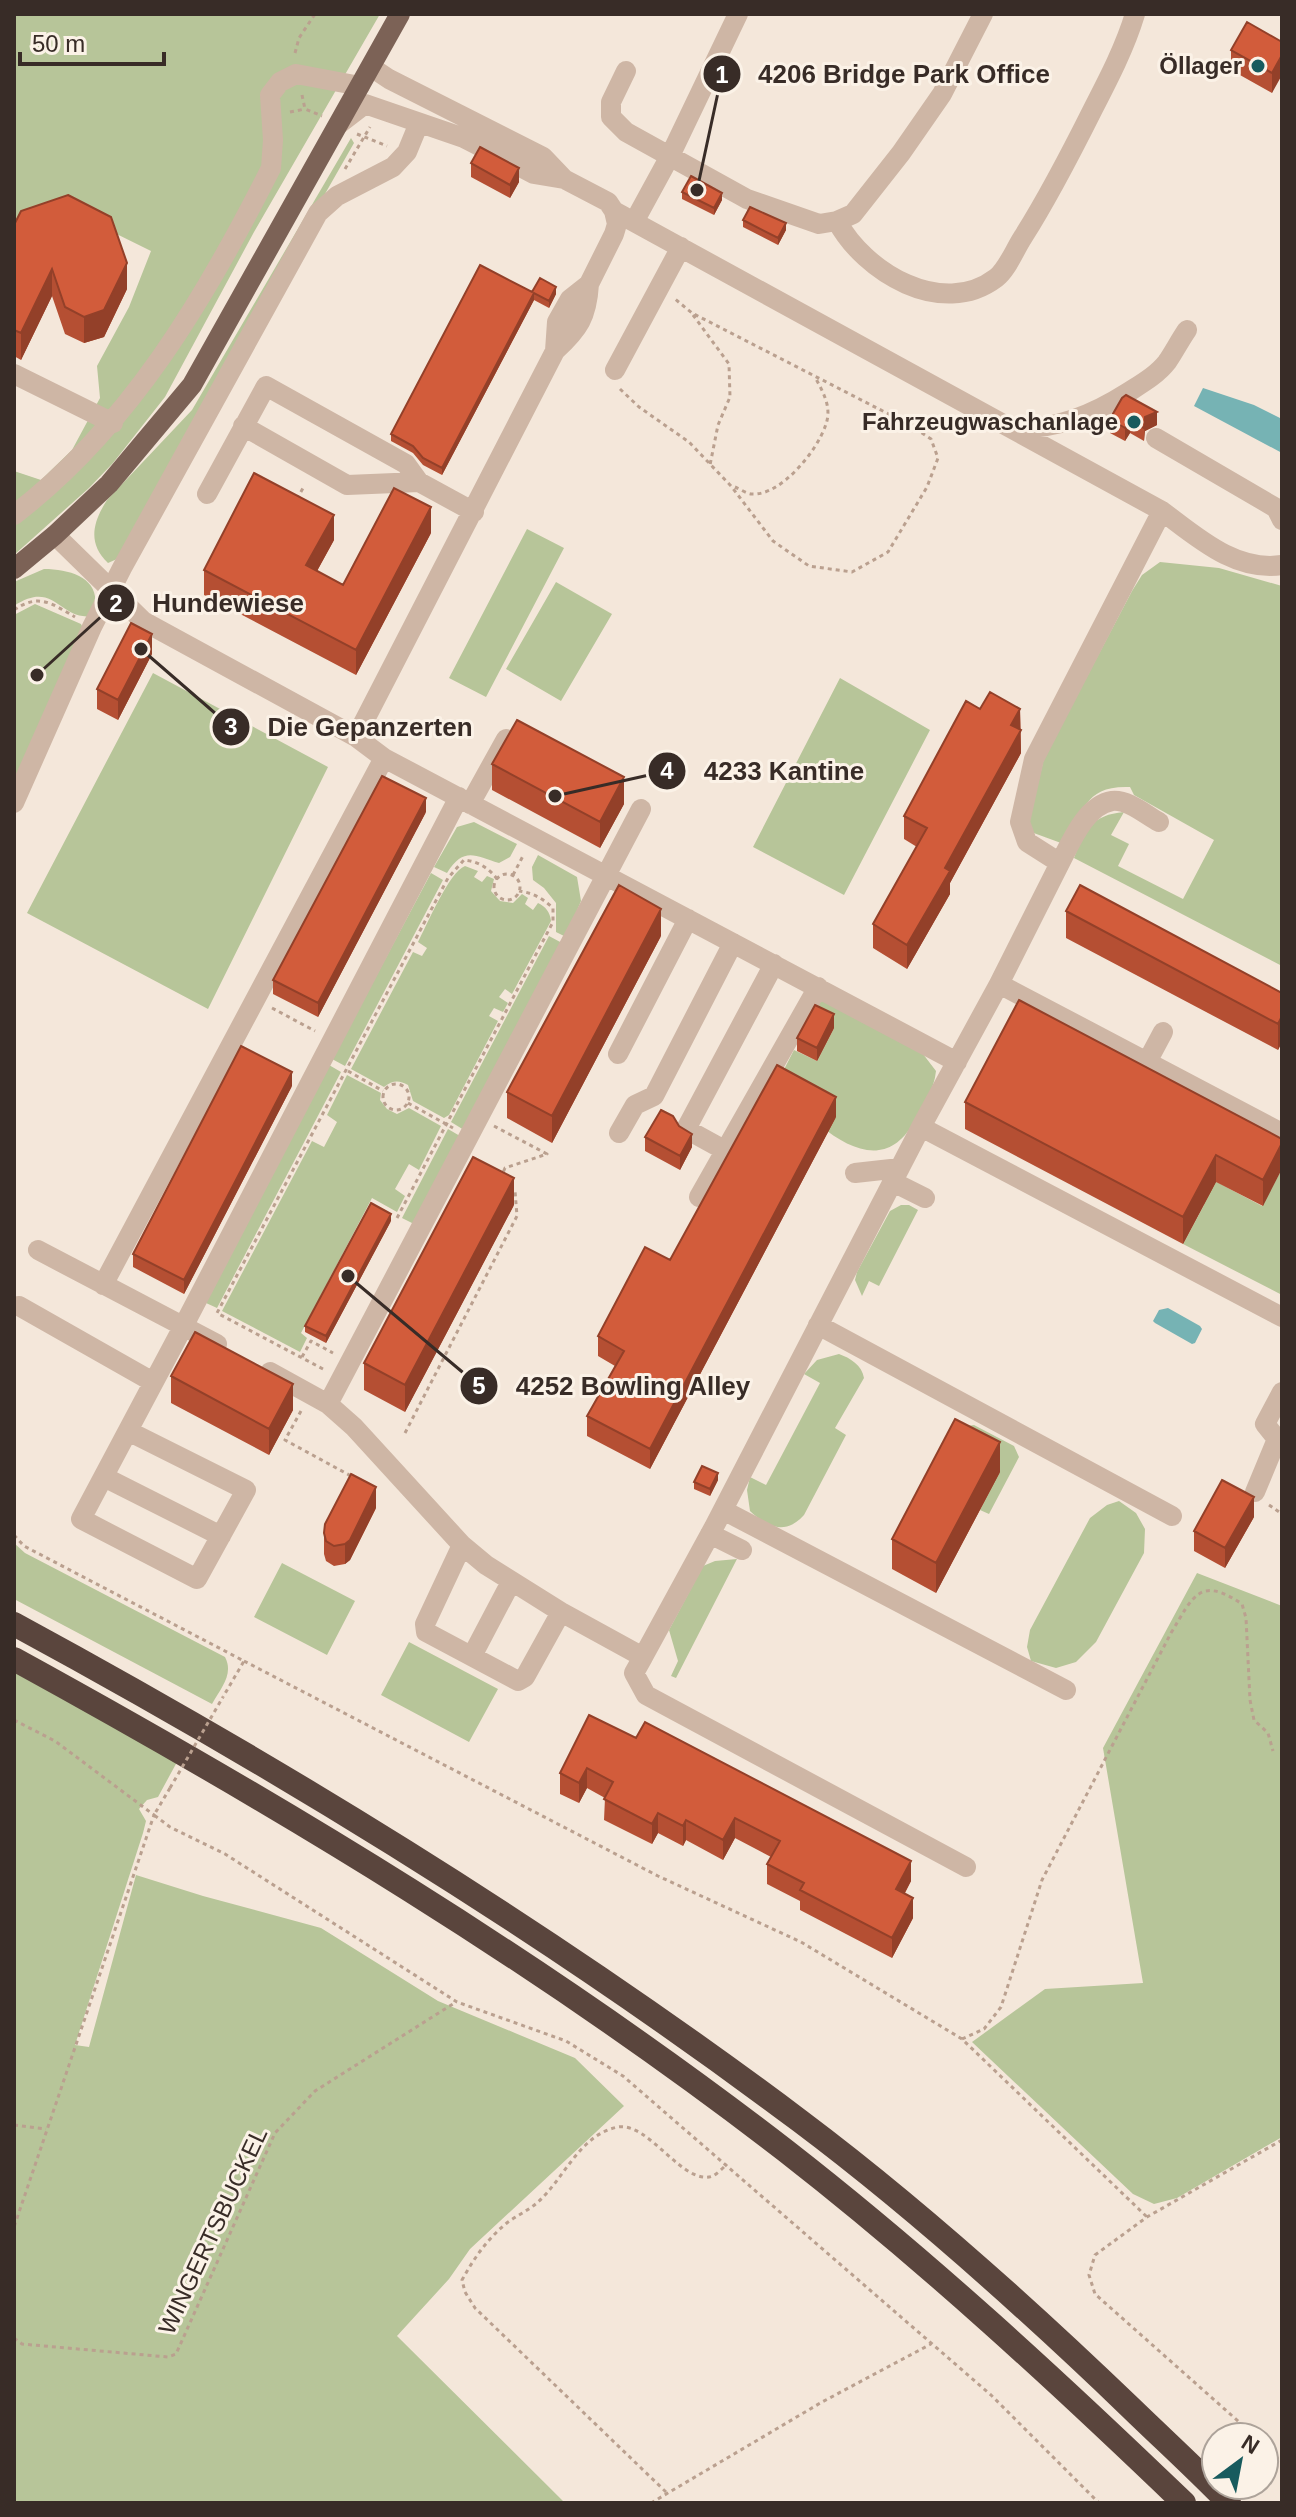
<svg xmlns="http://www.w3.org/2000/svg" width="1296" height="2517" viewBox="0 0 1296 2517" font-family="Arial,sans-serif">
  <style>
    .green { fill: #b7c599 }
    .water { fill: #76b3b4 }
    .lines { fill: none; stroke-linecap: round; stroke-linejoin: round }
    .path { stroke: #baa08f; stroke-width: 3; stroke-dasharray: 4 4; stroke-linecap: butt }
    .minor { stroke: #ceb6a5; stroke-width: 20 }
    .major { stroke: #7c6256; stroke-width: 20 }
    .highway { stroke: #5a453d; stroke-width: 24 }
    .path-bridge { stroke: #baa08f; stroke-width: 3; stroke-dasharray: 4 4; stroke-linecap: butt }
    .wall { fill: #b54f33 }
    .shaded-wall { fill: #934029 }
    .building { fill: #d25c3b; stroke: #934029; stroke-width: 2 }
    .poi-dot { fill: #185b5e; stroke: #fbf2e7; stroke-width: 3 }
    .labels { text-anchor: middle; stroke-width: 6; stroke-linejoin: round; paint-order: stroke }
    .poi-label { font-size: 24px; font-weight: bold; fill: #382c27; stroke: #fbf2e7; text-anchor: end }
    .street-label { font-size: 24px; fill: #382c27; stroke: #fbf2e7 }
    .leader { fill: none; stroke: #382c27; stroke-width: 3 }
    .callout-dot { fill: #382c27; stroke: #fbf2e7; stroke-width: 3 }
    .mark-label { font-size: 24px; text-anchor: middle; font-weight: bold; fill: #fff }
    .callout-label { font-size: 26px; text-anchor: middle; font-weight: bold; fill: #382c27; stroke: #fbf2e7; stroke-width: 6; stroke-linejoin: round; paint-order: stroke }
  </style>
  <rect width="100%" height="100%" fill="#f4e7da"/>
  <!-- green -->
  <path class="green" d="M14,14h366l-126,218 -89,165 -52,66 -24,25 -75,67v-84l27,9 31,-30 28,-52 -3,-32 32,-59 22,-56 -83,-41 -54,21z
    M351,138l3,5 -237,416 -9,4c-21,-20 -15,-41 -1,-63l85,-90z
    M527,529l37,19 -78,149 -37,-19z
    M1160,562l59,6 63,18v380l-208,-108c11,-29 18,-43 50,-46l-13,23 18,9 -11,22 65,33 31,-59 -80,-45 -4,-8c-46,-2 -45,25 -69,56l-30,-11 -2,-10 15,-64 88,-167 10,-16z
    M44,569c30,0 62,12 48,47 -33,5 -37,-37 -78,-10v-24z
    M556,582l56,32 -51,87 -55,-32z
    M35,604l46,20 2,4 -69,163v-176z
    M153,673l175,94 -120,242 -181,-96z
    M840,678l90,52 -86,165 -91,-48z
    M474,822l43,22 -7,13 -11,6c-24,-7 -35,-17 -52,10l-13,-6 23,-40z
    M538,855l39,22 4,24 -15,36 -10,-5v-29l-12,-15 -11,-8 -1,-13z
    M465,866l13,5 -4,6 8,5 5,-6 7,3 -3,12 9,10 13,2 9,-9 6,4 -3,6 8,6 5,-7c8,4 12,9 13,18l-39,73 -7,-5 -6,8 9,6 -5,9 -9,-4 -5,8 9,5 -49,94 -5,3 -31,-17 -5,-16c-9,-5 -15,-5 -24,2l-33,-18 62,-117 9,4 5,-8 -9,-6c9,-17 31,-70 47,-76z
    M431,873l12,7 -98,186 -13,-7z
    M549,936l13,7 -98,187 -13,-8z
    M822,999l101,55 13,17c-2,19 -12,34 -22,51 -39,69 -104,-5 -138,-37l18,-35 23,11 17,-33 -23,-12z
    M329,1065l12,7 -124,236 -11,-5z
    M347,1075l34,18 -1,7 7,9 10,5 12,-6 32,18 -22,44 -10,-6 -14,25 10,7 -8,16 -25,-14 -71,135 6,5 -7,14 -78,-41 90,-170 12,6 13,-25 -10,-7z
    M1016,1076l246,130 20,-37v126l-99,-51 21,-39z
    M448,1129l12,7 -46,88 -12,-6z
    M901,1205h8l9,5 -39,76 -10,-5 -7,15 -7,-16 2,-8 33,-61z
    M839,1354c11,4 23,11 25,24l-29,50 11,7 -42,80c-18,20 -36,13 -54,-4l-3,-21 3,-13 16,8 54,-102 -16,-9 13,-14z
    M974,1425l40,21 5,11 -30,57 -9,-4 19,-38 -32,-46z
    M1119,1501l17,12 9,16 -1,24 -48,89 -20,20 -20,6 -25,-7 -4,-14 3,-17 60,-112 17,-13z
    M14,1543l11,10 200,104c9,17 -4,31 -13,47l-198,-105z
    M737,1559l-61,119 -5,-2 7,-15 -9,-31 34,-64 12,-5z
    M282,1563l73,38 -28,54 -73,-38z
    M1197,1573l85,33v531l-105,61 -23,6 -21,-10 -161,-152 73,-53 98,-6 -40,-235z
    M409,1642l89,47 -29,53 -88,-47z
    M14,1672l163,90 -19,35 -11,3 -8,9 7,12 -3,12 -68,212 14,2 47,-172 67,21 118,32 117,73 137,57 49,48 -154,143 -21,30 -52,57 168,167h-551z"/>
  <!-- water -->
  <path class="water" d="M1203,388l51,17 28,14v34l-88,-47z
    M1168,1308l32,18 2,3 -7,14 -3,1 -37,-21 -2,-2 6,-11z"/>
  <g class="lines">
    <!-- path -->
    <path class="path" d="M295,53l4,-15 16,-24
      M302,95l3,14 17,7
      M290,112l15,-3
      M357,134l30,12
      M345,169l25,-42
      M693,315l36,49 1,33 -12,28 -8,40
      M620,389l19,18 50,35 42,44 42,55 36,25 43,6 36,-20 39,-65 11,-29 -7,-19 -21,-14 -218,-112 -17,-14
      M735,487c5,2 12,7 17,7 29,2 66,-44 74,-70 6,-17 -3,-32 -11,-47
      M297,499l6,-11
      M14,610c25,-17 37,-7 61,7
      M494 887a13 13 0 1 1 26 0a13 13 0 1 1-26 0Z
      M513,875l11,-21
      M272,1008l43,23
      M348,1071l35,20
      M383 1097a13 13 0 1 1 26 0a13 13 0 1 1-26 0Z
      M408,1103l45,25
      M494,1126l53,28 -42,14 -3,7
      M397,1218l156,-296v-14c-10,-9 -19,-15 -34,-17
      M302,1357l9,-16 22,12
      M323,1369l-106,-56 231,-435 16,-18c13,1 25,8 33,19
      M301,1411l-16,29 66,36
      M405,1433l112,-217 -2,-25 -3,-1
      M1269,1505l13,9
      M14,1535l10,11 220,115 -21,36
      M244,1661l414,215 143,66 161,97 185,178
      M14,1720l41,21 99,74 -140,412
      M170,1788l-16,27 16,12 55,27 232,148 109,39 57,35 368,319 108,108
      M962,2039l22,-10 17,-22 41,-127 129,-247c22,-36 28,-58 71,-29l4,14 4,82 4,20 14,13 5,18
      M14,2125l32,4
      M14,2338l8,6 146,13 8,-3 99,-221 40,-42 141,-89
      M1256,2437l-161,-143 -6,-19 6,-20 52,-38 135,-77
      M1264,2445l18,18
      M666,2492l-191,-184 -10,-16 -3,-12c12,-22 26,-42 46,-58 10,-7 21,-12 30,-20 26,-23 42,-68 80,-75 32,-5 65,60 95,49 4,-2 10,-8 14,-12
      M651,2503l171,-101 109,-58"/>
    <!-- minor -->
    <path class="minor" d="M371,67l18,12 154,78 21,22 44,23 6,9 3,13 -3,10 -25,50 -19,15 -13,23 -2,29
      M626,71l-15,31v15l15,15 121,67 72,25 18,-3 16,-7 48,-61 41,-59 41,-80
      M339,124l26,-20 99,34 70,36 30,5
      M614,211l548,300c35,26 73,61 120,54
      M837,221c27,51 105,98 159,57 11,-8 19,-29 27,-41 26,-41 48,-84 70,-128 16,-31 32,-62 42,-95
      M634,222l36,-66 68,-142
      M615,370l66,-123
      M14,374l99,49
      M243,426l104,59 72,-3 55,30
      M1016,429c42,-1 75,-13 111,-36 14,-9 30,-18 40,-31 7,-10 13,-22 20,-32
      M1156,438l120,70 6,12
      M207,494l59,-108 140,78 13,18
      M14,515c116,-89 192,-218 257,-347l2,-28 -3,-45 10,-13 16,-8 64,12
      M55,535l88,86 213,116 28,21 573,304
      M356,737l199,-386c24,-22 32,-34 34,-67
      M14,803l78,-176 30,-59 196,-355 19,-17 56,-29 14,-15 12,-29
      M470,804l36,-65
      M1060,863c11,-21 26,-58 52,-62 16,-2 34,14 47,21
      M999,984l283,149
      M618,1054l70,-135
      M1147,1062l16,-30
      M921,1127l78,-143 61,-121 -33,-21 -7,-20 14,-63 128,-248
      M619,1133l16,-28 19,-9 79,-153
      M726,1151l-40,-22 88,-165
      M855,1173l45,-5
      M893,1182l32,16
      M699,1197l119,-210
      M38,1250l179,94
      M103,1285l281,-527
      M19,1306l134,76
      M818,1325l354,191
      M270,1372l58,32 26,23 108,118 24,20 75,47 82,45 71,-130 207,-400 361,190
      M328,1404l313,-595
      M128,1431l118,59 -49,89 -116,-60 102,-192 276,-530
      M104,1477l117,59
      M1255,1492l22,-53 -12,-15 17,-32
      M723,1510l343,180
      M710,1534l32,16
      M462,1545l-37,79 1,8 92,49 7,-4 36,-65
      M472,1656l39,-74
      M643,1657l-9,16 12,22 320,172"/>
    <!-- major -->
    <path class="major" d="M14,569l41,-34 54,-51 83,-99 208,-371"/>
    <!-- highway -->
    <path class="highway" d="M14,1624c273,148 537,310 786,497 116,87 226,186 331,287 33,32 66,62 98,95
      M14,1659c268,147 530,305 772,492 140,109 270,229 398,352"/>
    <!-- path-bridge -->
    <path class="path-bridge" d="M170,1788l53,-91"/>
  </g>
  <!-- wall -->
  <path class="wall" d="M1282,42l-10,51 -41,-23v-20z
    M471,163l48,19 -9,16 -39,-21z
    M682,192l40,8 -8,15 -32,-16z
    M743,220l43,10 -8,15 -35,-18z
    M14,225l113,64 -23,48 -20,6 -19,-9 -13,-38 -31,64 -7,-4z
    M532,292l24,2 -7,14 -15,-8 -92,175 -19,-10 -10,-12 -22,-12v-7z
    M1126,395l31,30 -12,6 -1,10 -14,-8 -5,8 -15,-8v-14z
    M431,533l-75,142 -152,-80v-25l130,-30 -17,31 26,14z
    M152,654l-34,66 -21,-11v-20z
    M980,709h40l1,44 -71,130v11l-43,75 -34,-21v-24l44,-77 -13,-8v-23z
    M492,764l132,40 -24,44 -108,-58z
    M426,812l-108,205 -45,-23v-14z
    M1066,911l216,82v49l-4,8 -212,-112z
    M661,936l-109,207 -45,-25v-26z
    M834,1028l-17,33 -20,-10v-13z
    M292,1086l-108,208 -51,-27v-13z
    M965,1102l317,37 -19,67 -47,-24 -33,62 -218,-115z
    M836,1117l-186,352 -63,-33v-20l28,-50 -17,-10v-20l72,-76z
    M645,1137l47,10 -12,23 -35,-19z
    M514,1205l-109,207 -41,-22v-27z
    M391,1221l-65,122 -21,-11v-6z
    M171,1376l122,34 -24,45 -98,-52z
    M1000,1472l-64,121 -44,-24v-30z
    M718,1480l-8,16 -16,-7v-7z
    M376,1508l-26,52 -5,4 -11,2 -8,-5 -2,-7v-21z
    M1254,1517l-29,51 -31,-17v-20z
    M589,1715l322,166 -6,12 8,25 -21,40 -92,-48v-9l-33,-17v-20l4,-7 -36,-19 -12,22 -37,-20 -3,6 -25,-13 -6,11 -48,-24 1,-22 -18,-10 -8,15 -19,-9v-21z"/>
  <!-- shaded-wall -->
  <path class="shaded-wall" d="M1282,55v20l-10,18v-20z
    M519,168v14l-9,16v-13z
    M722,193v7l-8,15v-7z
    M786,223v7l-8,15v-7z
    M127,263v26l-23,48 -20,6v-26z
    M52,269v27l-31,64v-27z
    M556,287v7l-7,14v-7z
    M534,293v7l-92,175v-7z
    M1157,412v13l-12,6 -1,10 1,-24z
    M1130,420v13l-5,8v-13z
    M431,507v26l-75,142v-25z
    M334,515v25l-28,51v-26z
    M152,634v20l-34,66v-20z
    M1020,709l1,44 -71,130v11l-43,75v-24l104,-220z
    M624,777v27l-24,44v-26z
    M426,798v14l-108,205v-14z
    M661,909v27l-109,207v-27z
    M834,1014v14l-17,33v-13z
    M1282,1016v26l-4,8v-26z
    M292,1072v14l-108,208v-14z
    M836,1097v20l-186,352v-20z
    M692,1134v13l-12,23v-14z
    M1282,1143v26l-19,37v-26z
    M1216,1155v27l-33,62v-27z
    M514,1178v27l-109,207v-27z
    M391,1214v7l-65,122v-7z
    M293,1384v26l-24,45v-26z
    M1000,1442v30l-64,121v-30z
    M718,1473v7l-8,16v-7z
    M376,1487v21l-26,52 -5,4v-20z
    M1254,1497v20l-29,51v-20z
    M587,1768v20l-8,15v-20z
    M658,1813v20l-6,11v-20z
    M735,1818v20l-12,22v-20z
    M686,1820v20l-3,6v-20z
    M911,1861v20l-15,28v-20z
    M913,1898v20l-21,40v-20z"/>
  <!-- building -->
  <path class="building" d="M1247,22l35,20v13l-10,18 -41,-23z
    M480,147l39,21 -9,17 -39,-22z
    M691,176l31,17 -8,15 -32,-16z
    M68,195l43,22 16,46 -23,47 -20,7 -19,-10 -13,-38 -31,64 -7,-3v-105l7,-14z
    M750,207l36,16 -8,15 -35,-18z
    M480,265l52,27 8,-14 16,9 -7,14 -15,-8 -92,175 -19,-10 -10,-12 -22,-12z
    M1126,395l31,17 -12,5 -1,11 -14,-8 -5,8 -15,-9 12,-21z
    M254,473l80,42 -28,50 37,20 51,-97 37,19 -75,143 -152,-80z
    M131,623l21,11 -34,66 -21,-11z
    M990,692l30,17 -9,16 10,5 -76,138 5,3 -43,74 -34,-21 54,-96 -23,-12 62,-115 14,8z
    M517,720l107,57 -24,45 -108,-58z
    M382,776l44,22 -108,205 -45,-23z
    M619,885l42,24 -109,207 -45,-24z
    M1080,885l202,108v23l-4,8 -212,-113z
    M1019,1000l263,139v4l-19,37 -47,-25 -33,62 -218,-115z
    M815,1005l19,9 -17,34 -20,-10z
    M241,1046l51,26 -108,208 -51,-26z
    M777,1065l59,32 -186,352 -63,-33 37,-65 -26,-15 47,-89 25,13z
    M661,1110l12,6 6,10 13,8 -12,22 -35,-19z
    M473,1157l41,21 -109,207 -41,-22z
    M371,1203l20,11 -65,122 -21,-10z
    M195,1332l98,52 -24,45 -98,-53z
    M955,1419l45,23 -64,121 -44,-24z
    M702,1466l16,7 -8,16 -16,-7z
    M351,1474l25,13 -26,53 -5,4 -11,2 -8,-5 -2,-8 1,-9z
    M1222,1480l32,17 -29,51 -31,-17z
    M589,1715l47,23 9,-16 266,139 -15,28 17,9 -21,40 -92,-48 4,-7 -37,-19 13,-23 -45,-23 -12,22 -37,-20 -3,6 -25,-13 -6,11 -48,-25 9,-17 -26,-14 -8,15 -19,-10z"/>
  <!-- markers -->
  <g class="poi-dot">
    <circle cx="1258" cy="66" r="8"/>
    <circle cx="1134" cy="422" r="8"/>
  </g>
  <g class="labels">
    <!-- poi labels -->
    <g class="poi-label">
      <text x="1242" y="74">Öllager</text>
      <text x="1118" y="430">Fahrzeugwaschanlage</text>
    </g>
    <!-- street labels -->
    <g class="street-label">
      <text transform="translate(213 2231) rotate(-65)" y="8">WINGERTSBUCKEL</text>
    </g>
  </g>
  <!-- callouts -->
  <path class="leader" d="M697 190L722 74M37 675L116 603M141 649L231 727M555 796L667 771M348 1276L479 1386"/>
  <g class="callout-dot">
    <circle cx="697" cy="190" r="8"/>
    <circle cx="37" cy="675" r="8"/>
    <circle cx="141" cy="649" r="8"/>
    <circle cx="555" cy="796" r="8"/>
    <circle cx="348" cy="1276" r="8"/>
    <circle cx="722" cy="74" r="20"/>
    <circle cx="116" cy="603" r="20"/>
    <circle cx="231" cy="727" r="20"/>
    <circle cx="667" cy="771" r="20"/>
    <circle cx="479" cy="1386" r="20"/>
  </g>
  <g class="mark-label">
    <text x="722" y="83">1</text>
    <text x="116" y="612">2</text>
    <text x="231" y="735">3</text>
    <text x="667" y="779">4</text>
    <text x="479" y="1394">5</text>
  </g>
  <g class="callout-label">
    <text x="904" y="83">4206 Bridge Park Office</text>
    <text x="228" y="612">Hundewiese</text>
    <text x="370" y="736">Die Gepanzerten</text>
    <text x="784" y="780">4233 Kantine</text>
    <text x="633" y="1395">4252 Bowling Alley</text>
  </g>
  <!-- border -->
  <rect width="1296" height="2517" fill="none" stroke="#382c27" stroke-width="32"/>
  <!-- north arrow -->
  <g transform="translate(1240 2461) rotate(32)"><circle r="38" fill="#fbf2e7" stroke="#ada39a" stroke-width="2"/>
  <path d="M0-6L14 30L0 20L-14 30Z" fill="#185b5e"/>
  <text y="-12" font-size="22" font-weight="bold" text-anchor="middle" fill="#382c27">N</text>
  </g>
  <!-- scale -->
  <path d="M20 52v12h144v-12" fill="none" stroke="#382c27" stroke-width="4"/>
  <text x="32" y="52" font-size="24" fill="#382c27" stroke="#fbf2e7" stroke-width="6" paint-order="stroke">50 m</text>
</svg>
